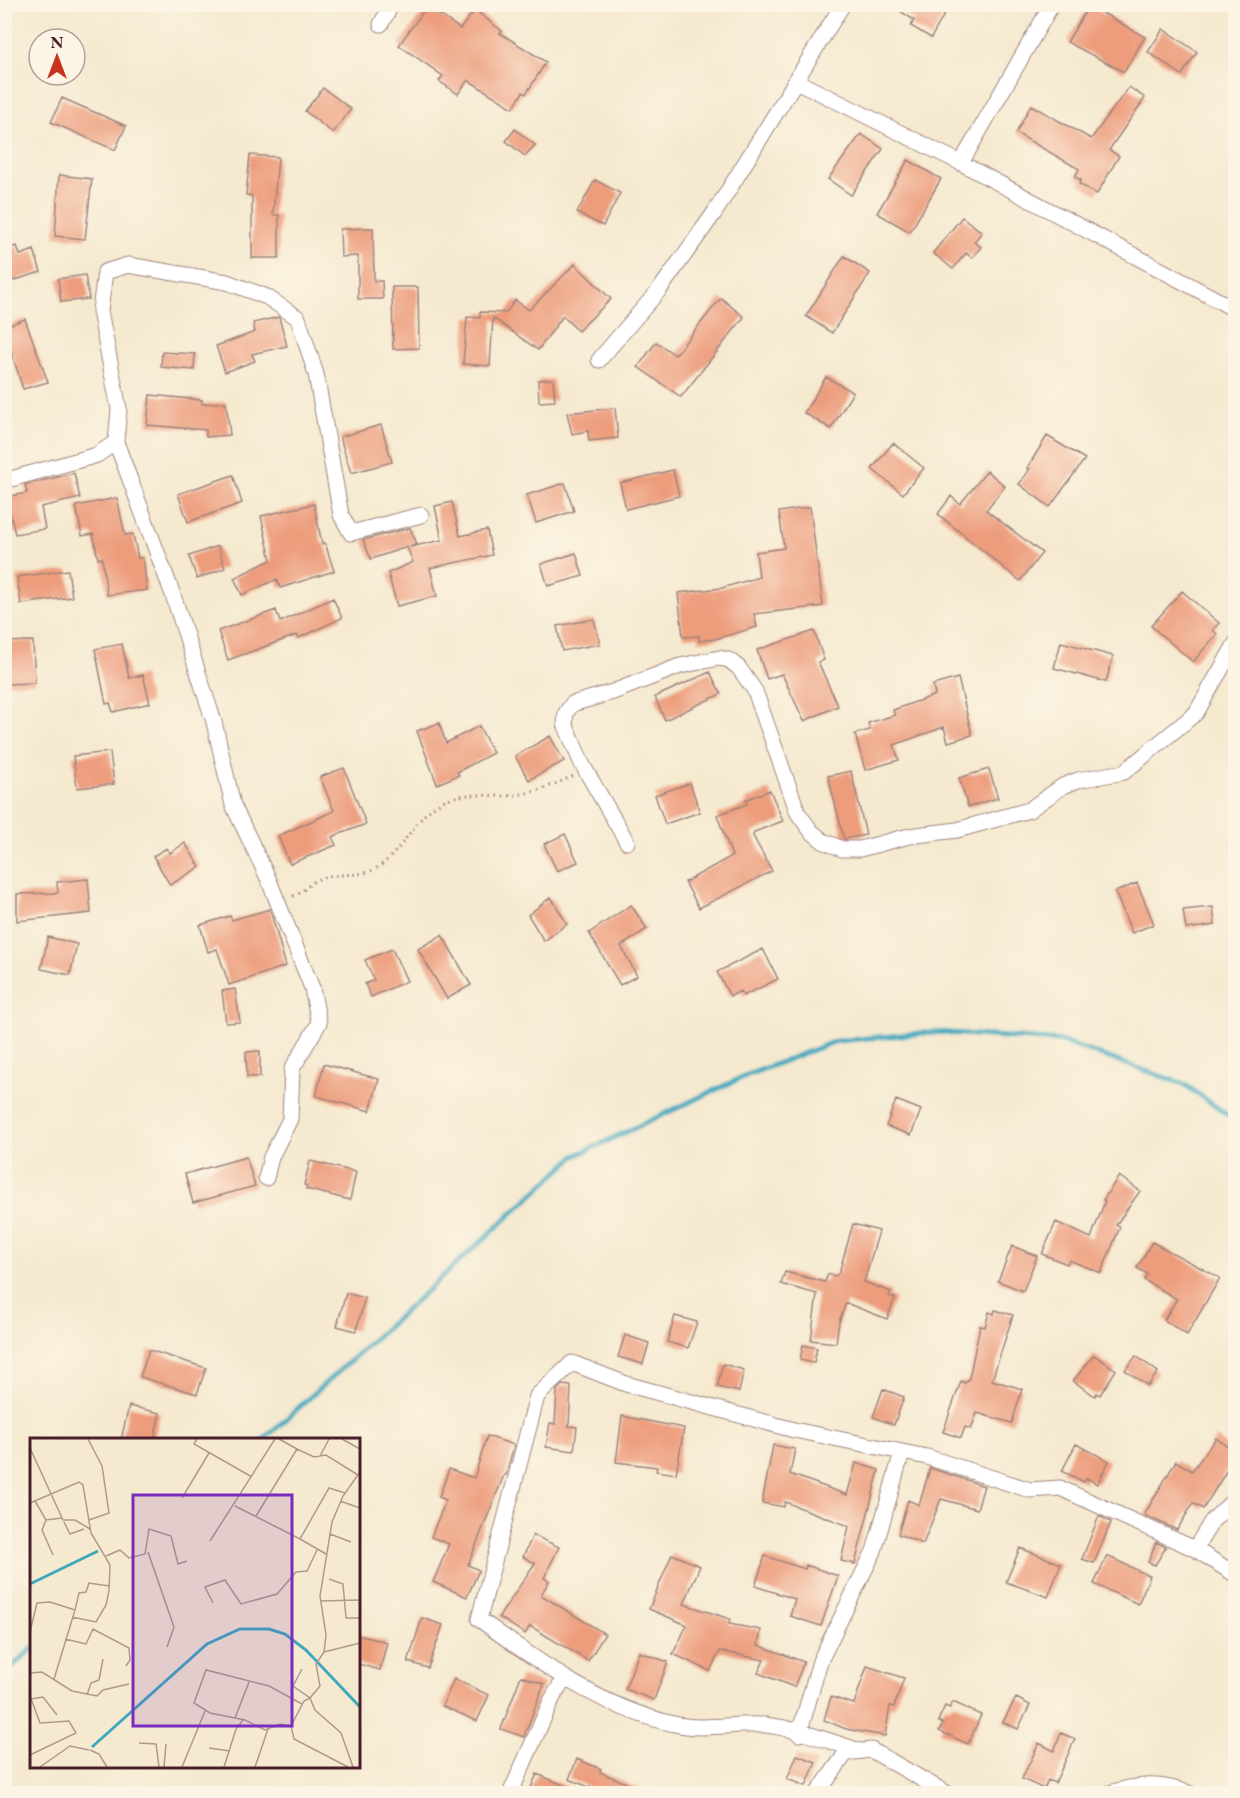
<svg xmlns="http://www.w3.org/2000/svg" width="1240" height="1798" viewBox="0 0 1240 1798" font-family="'EB Garamond',serif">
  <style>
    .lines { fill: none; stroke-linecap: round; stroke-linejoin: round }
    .stream { stroke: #3fa8bf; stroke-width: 5 }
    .building { fill: #ed9c7b }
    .minor-casing { stroke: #a0847d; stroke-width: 17 }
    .path { stroke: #a0847d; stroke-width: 3; stroke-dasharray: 1.5 4.5; stroke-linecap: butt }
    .minor { stroke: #fff; stroke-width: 15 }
    .inset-river { fill: none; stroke: #3fa8bf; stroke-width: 3 }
    .inset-road { fill: none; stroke: #b1988d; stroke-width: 1.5 }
    .view { fill: #7b2cbf; fill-opacity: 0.15; stroke: #7b2cbf; stroke-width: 3 }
    .inset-edge { fill: none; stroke: #4a1f2b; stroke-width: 3 }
  </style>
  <rect width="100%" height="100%" fill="#fcf5e5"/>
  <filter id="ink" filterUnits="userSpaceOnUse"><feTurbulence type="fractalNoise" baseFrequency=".0167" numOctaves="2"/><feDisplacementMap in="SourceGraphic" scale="12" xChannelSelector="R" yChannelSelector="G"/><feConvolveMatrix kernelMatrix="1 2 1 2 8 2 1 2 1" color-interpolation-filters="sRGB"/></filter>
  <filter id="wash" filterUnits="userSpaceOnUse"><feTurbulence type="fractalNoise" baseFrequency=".008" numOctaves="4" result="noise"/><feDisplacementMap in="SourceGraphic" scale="24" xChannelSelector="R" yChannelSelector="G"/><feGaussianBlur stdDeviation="1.35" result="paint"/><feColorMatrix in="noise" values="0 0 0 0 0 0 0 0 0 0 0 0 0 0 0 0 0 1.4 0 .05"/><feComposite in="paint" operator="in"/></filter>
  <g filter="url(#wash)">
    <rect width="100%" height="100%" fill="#f5e9cf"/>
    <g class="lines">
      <!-- stream -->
      <path class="stream" d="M263,1440l312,-284 170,-80 91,-35 99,-9 125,9 124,43 52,37
        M4,1674l28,-25"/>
    </g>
    <g id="blocks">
      <!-- building -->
      <path class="building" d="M889,4h61l-19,34 -20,-12 3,-6z
        M1089,5l56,32 -21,35 -57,-30z
        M427,6l33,23 15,-19 27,21 -2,2 46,29 -20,32 -3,-2 -10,16 -45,-28 -10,14 -19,-13 4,-5 -44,-31z
        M1163,29l34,23 -15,23 -34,-23z
        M1129,87l16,11 -36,52 10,6 -22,38 -18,-10 2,-4 -6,-3 4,-8 -63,-36 15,-28 60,34z
        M323,88l28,21 -18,24 -28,-22z
        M62,98l64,28 -11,24 -64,-28z
        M515,129l20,16 -10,11 -19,-15z
        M861,134l22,15 -32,46 -23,-16z
        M250,155l28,2 -5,58h6v43h-27v-62l-6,-1z
        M908,160l33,19 -31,53 -33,-19z
        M59,175l33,4 -7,60 -30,-3z
        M595,180l25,13 -17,33 -26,-13z
        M962,217l20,15 -8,10 7,5 -9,11 -6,-5 -13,16 -20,-16z
        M373,228l1,53h8l1,18h-25v-43l-17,1 -1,-28z
        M17,246l3,9 14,-5 7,22 -29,9 -8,-31z
        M844,256l26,17 -38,60 -26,-17z
        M575,264l36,35 -33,32 -15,-15 -25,34 -45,-32 -3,48 -27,-2 4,-47 13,1v-6l26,1 9,-13 14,10z
        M85,275l4,24 -28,3 -3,-23z
        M392,287h26l1,61 -26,1z
        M721,298l23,19 -63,80 -43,-30 18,-25 19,13z
        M279,317l8,29 -35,8 3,7 -30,11 -9,-26 39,-14 -2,-9z
        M25,319l23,63 -25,7 -11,-35 -3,1 -5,-11v-17z
        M162,352l33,2 -1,16 -33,-3z
        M826,377l27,15 -22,37 -27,-16z
        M553,379l2,22 -16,1 -1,-22z
        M150,395l52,5v4l24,-2 4,33 -24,2v-7l-59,-5z
        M615,408l3,30 -29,3 -1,-10 -16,3 -5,-21z
        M381,425l11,37 -41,11 -11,-36z
        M1047,436l38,23 -35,48 -31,-23 11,-15 -3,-1z
        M893,443l31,25 -21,26 -31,-25z
        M673,470l6,26 -53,13 -6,-26z
        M987,471l18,15 -19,24 56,43 -22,28 -82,-67 13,-18 9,8z
        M74,473l6,25 -39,9 4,22 -30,5 -9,-37 21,-4 -2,-8z
        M233,475l9,28 -54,19 -10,-28z
        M565,483l9,28 -38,12 -9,-28z
        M117,498l8,37 8,-1 5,24h5l4,32 -40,5 -5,-37 -4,1 -5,-25 -11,2 -6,-30z
        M452,502l8,34 27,-6 5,25 -62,13 7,28 -40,10 -9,-33 25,-11 -6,-15 -36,12 -8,-19 47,-12 7,16 -7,3 32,-7 -7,-34z
        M314,504l8,40 3,-1 9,28 -54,17 -3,-9 -35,16 -8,-17 37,-18 -10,-44z
        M810,507l13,99 -69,8 3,13 -42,12 -16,2v-5l-16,1 -5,-44 44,-5 37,-11 -3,-25 28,-4 -5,-36z
        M218,546l7,22 -28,11 -8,-23z
        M576,553l7,23 -35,10 -7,-22z
        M68,570l4,27 -51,7 -4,-27z
        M1182,591l37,32 -6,7 4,4 -24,28 -42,-36z
        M333,598l9,20 -43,20 -2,-3 -69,25 -10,-29 58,-21 4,12z
        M594,619l6,25 -38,7 -5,-25z
        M814,631l10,29 -6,2 20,44 -34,15 -22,-47 -15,5 -10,-29z
        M33,641l2,42 -30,1 -1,-42z
        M1061,642l52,14 -7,26 -52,-14z
        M122,644l7,34 14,-3 7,28 -37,9 -3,-9 -4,1 -11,-55z
        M710,672l11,22 -56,26 -10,-23z
        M958,678l14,57 -24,7 -4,-15 -50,18 5,15 -34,10 -10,-36 15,-4 -2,-7 27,-8 -2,-5 42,-15 -2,-10z
        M439,723l7,20 33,-17 14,27 -36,19 2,3 -22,9 -20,-53z
        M550,736l14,25 -35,19 -14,-24z
        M110,752l4,32 -37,4 -4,-32z
        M344,768l22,56 -34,13 4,8 -46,19 -12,-28 56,-25 -14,-34z
        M989,769l9,29 -30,9 -9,-29z
        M851,771l15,64 -22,4 -16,-63z
        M690,783l10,29 -35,12 -10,-29z
        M770,790l13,31 -29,11 -1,4 19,35 -73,37 -14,-26 47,-26 -15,-41 30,-11 -2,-4z
        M565,834l13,28 -21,9 -13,-27z
        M185,843l15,24 -30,18 -17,-29 14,-8 3,5z
        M88,879l3,34 -74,8v-27l41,-1 -1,-11z
        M1137,883l17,41 -22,9 -17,-41z
        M551,897l16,27 -23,17 -16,-26z
        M631,905l16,24 -26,17 16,30 -17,9 -31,-52z
        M1213,907l2,18 -29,4 -3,-19z
        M270,909l16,57 -57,19 -12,-36 -9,3 -8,-27 30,-9 2,4z
        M442,935l29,50 -24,14 -29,-50z
        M48,937l29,7 -7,31 -29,-6z
        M392,949l15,32 -36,16 -6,-13 9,-4 -9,-20z
        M763,949l15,30 -35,17 -2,-5 -11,5 -13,-24z
        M235,989l5,33 -14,1 -4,-32z
        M260,1051v26h-13l-1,-25z
        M324,1064l55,15 -9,32 -54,-15z
        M896,1100l25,10 -10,25 -25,-9z
        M246,1157l9,29 -62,17 -8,-29z
        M310,1161l46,11 -6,28 -44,-11 1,-3 -3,-1z
        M1119,1176l21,15 -24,34 4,2 -19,46 -32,-13 -2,4 -25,-10 14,-32 35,16 14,-37 -2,-1z
        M853,1224l26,7 -15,51 27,10 -2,4 6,2 -8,21 -41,-16 -7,19 -3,21 -25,-3 6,-46 -36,-10 4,-12 40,10 3,-8 7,2 4,-3z
        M1152,1242l68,36 -33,57 -23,-15 13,-21 -33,-19 3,-6 -10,-6z
        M1012,1246l25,10 -14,35 -25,-10z
        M346,1293l19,5 -9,33 -19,-5z
        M995,1310l18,5 -21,65 30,9 -10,34 -35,-10 -6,16 -6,-2 -4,11 -18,-6 18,-51 4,2 4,-5 11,-52 5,1 4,-15 5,2z
        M675,1316l22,6 -9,26 -21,-6z
        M625,1335l24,8 -6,21 -25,-7z
        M803,1345l14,3 -3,15 -14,-3z
        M149,1350l57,18 -9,26 -57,-17z
        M1094,1355l22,15 -16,25 -3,-2 -2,3 -22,-15z
        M1136,1356l22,16 -10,14 -23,-16z
        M723,1364l21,6 -5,22 -22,-5z
        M562,1385l9,1 -2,40 8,1 -3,24 -28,-4 4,-24 5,1 2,-34z
        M883,1389l21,8 -10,28 -21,-8z
        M129,1406l31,7 -6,27h-33z
        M622,1416l62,12 -8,46 -20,-3 1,-4 -41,-5z
        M487,1436l27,9 -8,30h-2l-36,90 11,5 -12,27 -34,-15 16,-38 -18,-7 15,-37 -7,-3 10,-28 25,9z
        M1216,1438l20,14v11l-7,9 -2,-2 -24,39 -10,-6 -16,27 -33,-15 32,-54 16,10z
        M1076,1444l33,17 -12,23 -10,-6 -3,4 -22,-11z
        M773,1445l22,4 -5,25 57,21 9,-32 23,7 -24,94 -14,-3 8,-35 -64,-24 -1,5 -22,-4z
        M930,1468l54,18 -7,23 -36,-10 -18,45 -25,-10 10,-34 11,5z
        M1099,1516l12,6 -17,41 -12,-4z
        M533,1535l26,12 -15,31 5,3 -8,14 64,39 -17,27 -58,-35 -5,8 -26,-17 36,-54 -12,-6z
        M1156,1542l10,5 -11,18 -7,-3z
        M1020,1548l41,16 -13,33 -42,-15z
        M672,1554l28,12 -16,38 46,15 -1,5 32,6 -3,15 46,17 -10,25 -36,-14 6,-13 -44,-9 -10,20 -37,-17 14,-29 -38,-16z
        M765,1556l40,13 1,-4 32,11 -17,50 -31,-10 5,-17 -40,-13z
        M1107,1556l43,20 -12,28 -44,-20z
        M422,1618l21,7 -15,43 -20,-6z
        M358,1635l29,7 -7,28 -22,-6z
        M639,1652l29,10 -14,38 -29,-11z
        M867,1666l37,12 -10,29 -4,-1 -5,30 -39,-7 -22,-9 7,-23 23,7z
        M521,1676l23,8 -20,53 -23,-8z
        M454,1679l35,16 -12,26 -35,-15z
        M1016,1698l14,7 -12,24 -15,-7z
        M953,1702l28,13 -13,29 -29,-13 4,-7 -5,-3 7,-15 5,2z
        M1061,1733l14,6 -20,44 -7,-3 -4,9 -22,-10 17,-36 15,8z
        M797,1755l19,7 -10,24 -19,-7z
        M577,1759l24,10 -1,3 52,22h-45l-38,-15z
        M537,1774l46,19v1h-55z"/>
    </g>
  </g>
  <g filter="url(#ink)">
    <use href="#blocks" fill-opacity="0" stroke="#a0847d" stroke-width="1.5"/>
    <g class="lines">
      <!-- minor casing -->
      <g class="minor-casing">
        <path id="minor" d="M381,24l11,-20
          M796,81l165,82 275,147
          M961,163l91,-159
          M599,360l61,-71 55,-77 128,-208
          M116,442l57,153 41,127 19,83 35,73 44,110 7,35 -27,46 -2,50 -19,38 -5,21
          M4,481l93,-26 19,-13 3,-33 -19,-98 5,-39 23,-7 99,17 40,15 31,21 18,56 25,141 10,18 70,-18
          M627,842l-45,-78 -17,-40 1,-11 6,-9 41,-12 67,-26 39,-8 10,2 10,8 16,23 43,122 13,18 12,10 19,8h18l49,-13 48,-6 72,-20 34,-24 15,-6 46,-8 72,-59 40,-70
          M1195,1549l17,-28 24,-23
          M799,1734l21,-73 54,-110 28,-99
          M857,1750c-28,-9 -62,-22 -92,-25 -30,-2 -61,6 -91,-1 -75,-17 -134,-61 -195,-105l58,-223 35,-33 54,21 168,46 133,27 103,33 30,-2 135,61 41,26
          M510,1794l42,-95 12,-20
          M817,1794l29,-41 25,-3 77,44
          M1106,1794c33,-10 53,-12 85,0"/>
      </g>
      <!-- path -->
      <path class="path" d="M293,896c10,-3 13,-10 22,-15 16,-10 42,-3 58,-11 30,-15 41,-56 72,-70 20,-8 38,-4 58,-4 27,-1 46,-9 70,-20"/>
      <!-- minor -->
      <use href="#minor" class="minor"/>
    </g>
  </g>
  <!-- overview -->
  <g transform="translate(30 1438)">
    <rect width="330" height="330" fill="#f5e9cf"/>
    <path class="inset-river" d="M0,146l68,-33M62,309l115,-103 33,-15h29l16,5 21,16 54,57"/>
    <path class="inset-road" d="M58,1l14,27 7,47 -20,7M167,1l-3,5 58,33M249,1l18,10M312,1l18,10M0,10l33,72h12l15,9M290,18l9,-17M152,60l27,-45M5,63l11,19 16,-2M310,63l20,7M0,65l49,-21 4,3 8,48 19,32 -1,26 -3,14 -10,17 -24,-5M205,68l65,33 29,-51 16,5M226,78l41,-67 17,8 12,-2 32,20M16,82l-4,10 11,25M34,84l6,12 14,-5M300,96l21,8M270,101l26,15M180,103l65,-102M118,114l26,75 -7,20M76,118l14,-6 9,8 16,-4 4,-25 22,7 7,28 9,-3M299,141l14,5 3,34h14M290,163l40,-1M183,165l-8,-16 20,-7 16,24 36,-10 19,-22 11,-1 10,-21M0,194l7,-29 13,-1 25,8 4,-17 7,-1 3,-9 20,3M35,201l21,5 7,-15 36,19 1,12 -4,6M294,214l36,-9M272,231l-9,17 17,12 -6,3 -13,25 -11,-2 -15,6 -20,-10 -35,-7 -16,-10 12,-33 63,16 33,18M0,235l12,-1 30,19 25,5 6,-6 26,-6M24,241l21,-69M57,257l4,-12 8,-3 4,-21M0,258l10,27 29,-2 7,12 -46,22M1,261l12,-2 14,18M205,280l14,-36M261,288l3,13 54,28M109,305l17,1 3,23M179,310l21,3M60,312l9,4 8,13M10,329l30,-21 19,4M134,329l2,-23M152,329l23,-56M194,329l12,-38 7,-9M225,329l13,-38M323,329l-12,-34 -26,-23 -5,-12 10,-12 -4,-22 8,-12 2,-17 -6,-39 12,-74 11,-26 17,-24"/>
    <path class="view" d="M103,57h159v231h-159z"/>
    <rect width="330" height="330" class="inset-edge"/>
  </g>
  <!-- margin -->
  <rect width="1240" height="1798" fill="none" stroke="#fcf5e5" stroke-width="24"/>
  <!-- north arrow -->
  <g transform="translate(57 57)"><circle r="28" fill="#fcf5e5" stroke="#b59f9b" stroke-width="1.5"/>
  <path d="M0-4.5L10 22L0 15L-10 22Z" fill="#c8321e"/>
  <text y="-9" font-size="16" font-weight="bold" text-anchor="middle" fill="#4a1f2b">N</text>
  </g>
</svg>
